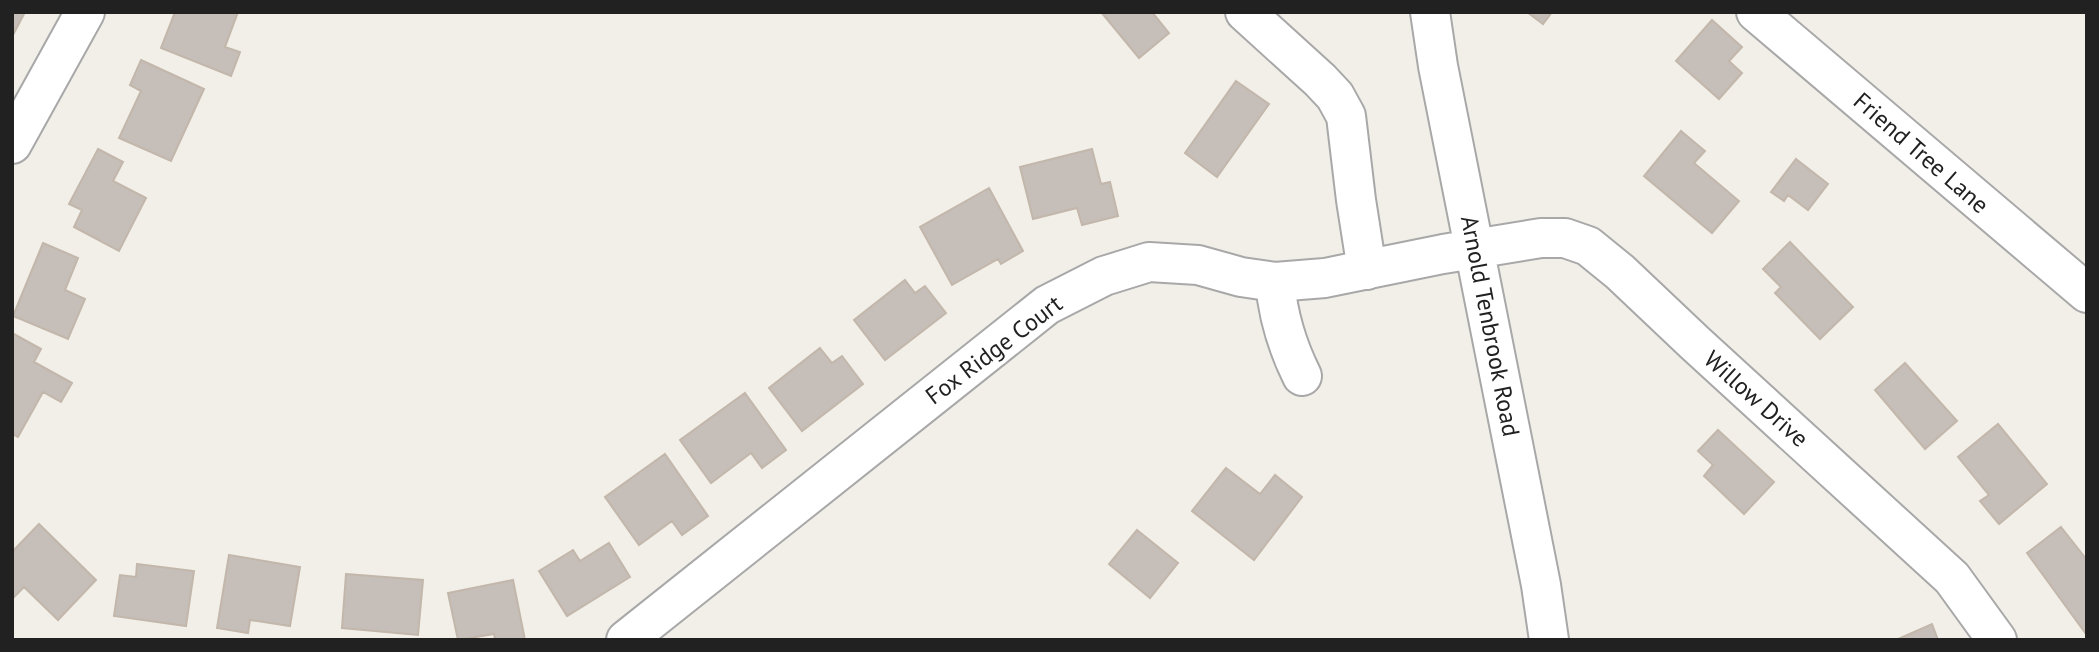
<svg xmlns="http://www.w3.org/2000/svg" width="2099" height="652" viewBox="0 0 2099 652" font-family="'PT Sans',sans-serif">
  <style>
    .building { fill: #c6beb8; stroke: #c3b7ab; stroke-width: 2 }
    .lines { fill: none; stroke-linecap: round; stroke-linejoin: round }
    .minor-casing { stroke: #a8a8a8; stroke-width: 42 }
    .minor { stroke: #fff; stroke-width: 38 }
    .labels { text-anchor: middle; stroke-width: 7; stroke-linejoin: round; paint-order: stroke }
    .street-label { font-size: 24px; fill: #212121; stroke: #fff }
  </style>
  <rect width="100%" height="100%" fill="#f1efe8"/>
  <!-- building -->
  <path class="building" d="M12,12h13l-13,25z
    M175,12h63l-13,35 15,5 -9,24 -70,-28z
    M1101,12h51l17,21 -30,25z
    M1527,12h25l-9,12z
    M1712,20l30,27 -13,14 13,12 -23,26 -43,-38z
    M141,60l63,29 -33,72 -52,-23 22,-47 -11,-6z
    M1236,81l33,23 -52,73 -32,-24z
    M1681,131l24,20 -11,12 45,38 -27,32 -68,-57z
    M98,149l25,13 -10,19 33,17 -27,53 -45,-24 8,-17 -13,-6z
    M1092,149l9,35 9,-2 8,34 -36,9 -5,-17 -44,11 -13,-52z
    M1796,159l32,25 -20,26 -20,-15 -4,6 -13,-9z
    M989,188l34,63 -22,13 -3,-5 -46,26 -32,-58z
    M1790,242l63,65 -33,32 -45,-46 6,-6 -18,-18z
    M43,243l35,15 -13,32 20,9 -17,40 -55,-23z
    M905,280l10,13 10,-7 21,27 -61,47 -31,-40z
    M12,333l29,16 -7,13 38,21 -11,19 -18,-10 -25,45 -6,-3z
    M820,348l12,15 10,-7 21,28 -61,47 -33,-43z
    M1905,363l52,58 -32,28 -50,-59z
    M745,393l41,57 -24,18 -11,-15 -40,30 -31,-43z
    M1998,424l49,60 -48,40 -19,-23 9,-6 -31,-38z
    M1718,430l56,52 -30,32 -40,-38 9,-11 -15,-14z
    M665,454l43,62 -26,19 -10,-14 -33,24 -34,-48z
    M1226,468l34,26 15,-19 27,22 -48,63 -62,-49z
    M39,524l57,56 -38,40 -34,-33 -11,11 -1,-1v-45z
    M2061,527l26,33 -1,74 -59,-81z
    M1137,530l41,33 -28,35 -41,-34z
    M609,543l21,34 -63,39 -28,-45 34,-21 7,11z
    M229,555l71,12 -10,59 -40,-6 -2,13 -31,-5z
    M137,564l57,7 -8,55 -72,-10 6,-41 16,2z
    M346,574l77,6 -5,55 -76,-7z
    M513,580l12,60h-30l-1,-6 -36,6 -10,-47z
    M1932,624l6,16h-42z"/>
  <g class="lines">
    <!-- minor casing -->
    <g class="minor-casing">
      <path id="minor" d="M1245,12l75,68 15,16 11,20 10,84 11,70
        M1430,12l8,54 103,519 8,55
        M1756,12l331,281
        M12,144l73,-132
        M1275,282c3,34 12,64 27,94
        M626,640l421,-335 57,-29 45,-14 49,3 43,12 34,5 50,-4 118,-24 98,-16h24l23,8 32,26 75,71 257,235 45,62"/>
    </g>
    <!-- minor -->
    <use href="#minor" class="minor"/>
  </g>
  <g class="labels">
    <!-- street labels -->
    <g class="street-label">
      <text transform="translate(1921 153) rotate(41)" y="8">Friend Tree Lane</text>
      <text transform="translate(1490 326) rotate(79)" y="8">Arnold Tenbrook Road</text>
      <text transform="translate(994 350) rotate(-37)" y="8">Fox Ridge Court</text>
      <text transform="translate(1756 399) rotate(42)" y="8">Willow Drive</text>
    </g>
  </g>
  <!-- border -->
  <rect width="2099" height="652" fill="none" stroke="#212121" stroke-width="28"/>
</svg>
